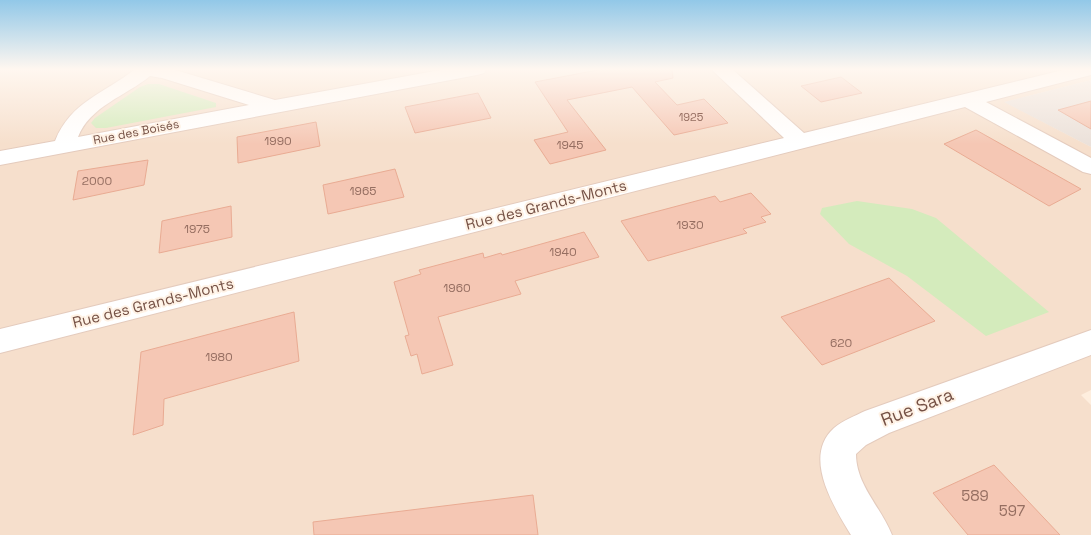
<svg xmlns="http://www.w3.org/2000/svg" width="1091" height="535" viewBox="0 0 1091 535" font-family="'Space Grotesk',sans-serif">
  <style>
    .residential { fill: #f6dfcc }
    .industrial { fill: #ebe1da }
    .green { fill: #d4ebbc }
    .building { fill: #f5c7b4; stroke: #e9ab93 }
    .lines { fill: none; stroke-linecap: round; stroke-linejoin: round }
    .minor-casing { stroke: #e4cbbd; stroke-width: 2 }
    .minor { fill: #fff; fill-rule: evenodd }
    .labels { text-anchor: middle; stroke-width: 4; stroke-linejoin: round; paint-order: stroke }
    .far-number-label { font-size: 11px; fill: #956e61 }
    .far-street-label { font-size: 12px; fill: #755145; stroke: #fff2e5 }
    .number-label { font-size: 12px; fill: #956e61 }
    .street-label { font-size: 15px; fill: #755145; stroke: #fff2e5 }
    .near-number-label { font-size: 15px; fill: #956e61 }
    .near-street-label { font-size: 18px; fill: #755145; stroke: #fff2e5 }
  </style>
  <rect width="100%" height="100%" fill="#feeede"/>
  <!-- residential -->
  <path class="residential" d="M0,69h1091v11l-86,22 86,45v243l-10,5 10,10v130h-1091z"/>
  <!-- industrial -->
  <path class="industrial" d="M1091,80v67l-87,-45z"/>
  <!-- green -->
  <path class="green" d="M148,84h11l57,19v4l-110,21h-10l-5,-5 4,-5 45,-31z
    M857,201l55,8 24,9 113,94 -63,24 -79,-60 -58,-32 -29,-30 2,-6z"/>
  <!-- building -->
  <path class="building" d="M603,69h69l1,9 -18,4 22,23 27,-6 24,24 -54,12 -42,-48 -65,13 39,50 -56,14 -16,-24 34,-8 -33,-50z
    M841,77l21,16 -41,9 -20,-16z
    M478,93l13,25 -76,15 -10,-26z
    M1091,101v28l-33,-19z
    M316,122l4,24 -82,17 -1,-26z
    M976,130l105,59 -32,17 -105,-62z
    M148,160l-4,25 -71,15 5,-29z
    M395,169l9,28 -76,17 -5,-29z
    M751,193l20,21 -10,3 5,5 -23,7 4,4 -99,28 -27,-40 94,-25 5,6z
    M231,206l1,31 -73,16 3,-32z
    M584,232l15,25 -84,24 6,13 -83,23 15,48 -31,9 -5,-20 -6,2 -6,-20 4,-1 -15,-53 27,-8 -2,-4 64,-17 1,5 17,-5 1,2z
    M889,278l46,43 -113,44 -41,-48z
    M294,312l5,49 -135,38 -1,26 -30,10 8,-83z
    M994,465l66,70h-92l-35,-42z
    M533,495l5,40h-224l-1,-13z"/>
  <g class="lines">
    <!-- minor casing -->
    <g class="minor-casing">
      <path id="minor" d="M135,69h37l103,31 171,-31h41l-3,4 -7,2 -477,90v-14l55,-10c16,-40 49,-47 80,-72zM150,76l12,2 87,27 -171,32c12,-31 48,-41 72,-61z
        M711,69h21l72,64 263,-64h24v6l-105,27 105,56v16l-8,-2 -118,-65 -965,246v-24l784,-191z
        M1091,330v25l-202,78 -23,12 -10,9c0,31 25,53 36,81h-41c-17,-28 -49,-78 -17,-107 9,-8 21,-12 31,-17z"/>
    </g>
    <!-- minor -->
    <use href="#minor" class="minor"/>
  </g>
  <!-- sky -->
  <linearGradient id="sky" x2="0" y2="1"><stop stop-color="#92c8e8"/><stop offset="0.48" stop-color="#fff7f0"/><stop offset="1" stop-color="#fff7f0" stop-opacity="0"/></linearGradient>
  <rect width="1091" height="144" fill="url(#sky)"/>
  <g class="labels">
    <!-- far-number labels -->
    <g class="far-number-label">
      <text x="691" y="121">1925</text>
    </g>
    <!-- far-street labels -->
    <g class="far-street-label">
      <text transform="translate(136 132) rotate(-11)" y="4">Rue des Boisés</text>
    </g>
    <!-- number labels -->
    <g class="number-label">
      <text x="278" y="145">1990</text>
      <text x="570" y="149">1945</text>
      <text x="97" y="185">2000</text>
      <text x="363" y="195">1965</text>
      <text x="690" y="229">1930</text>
      <text x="197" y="233">1975</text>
      <text x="563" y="256">1940</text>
      <text x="457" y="292">1960</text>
      <text x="841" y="347">620</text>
      <text x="219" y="361">1980</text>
    </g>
    <!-- street labels -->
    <g class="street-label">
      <text transform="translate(546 205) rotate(-14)" y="5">Rue des Grands-Monts</text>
      <text transform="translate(153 303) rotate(-14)" y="5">Rue des Grands-Monts</text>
    </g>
    <!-- near-number labels -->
    <g class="near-number-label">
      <text x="975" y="501">589</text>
      <text x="1012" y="516">597</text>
    </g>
    <!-- near-street labels -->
    <g class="near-street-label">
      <text transform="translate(917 407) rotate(-21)" y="6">Rue Sara</text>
    </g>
  </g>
</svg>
